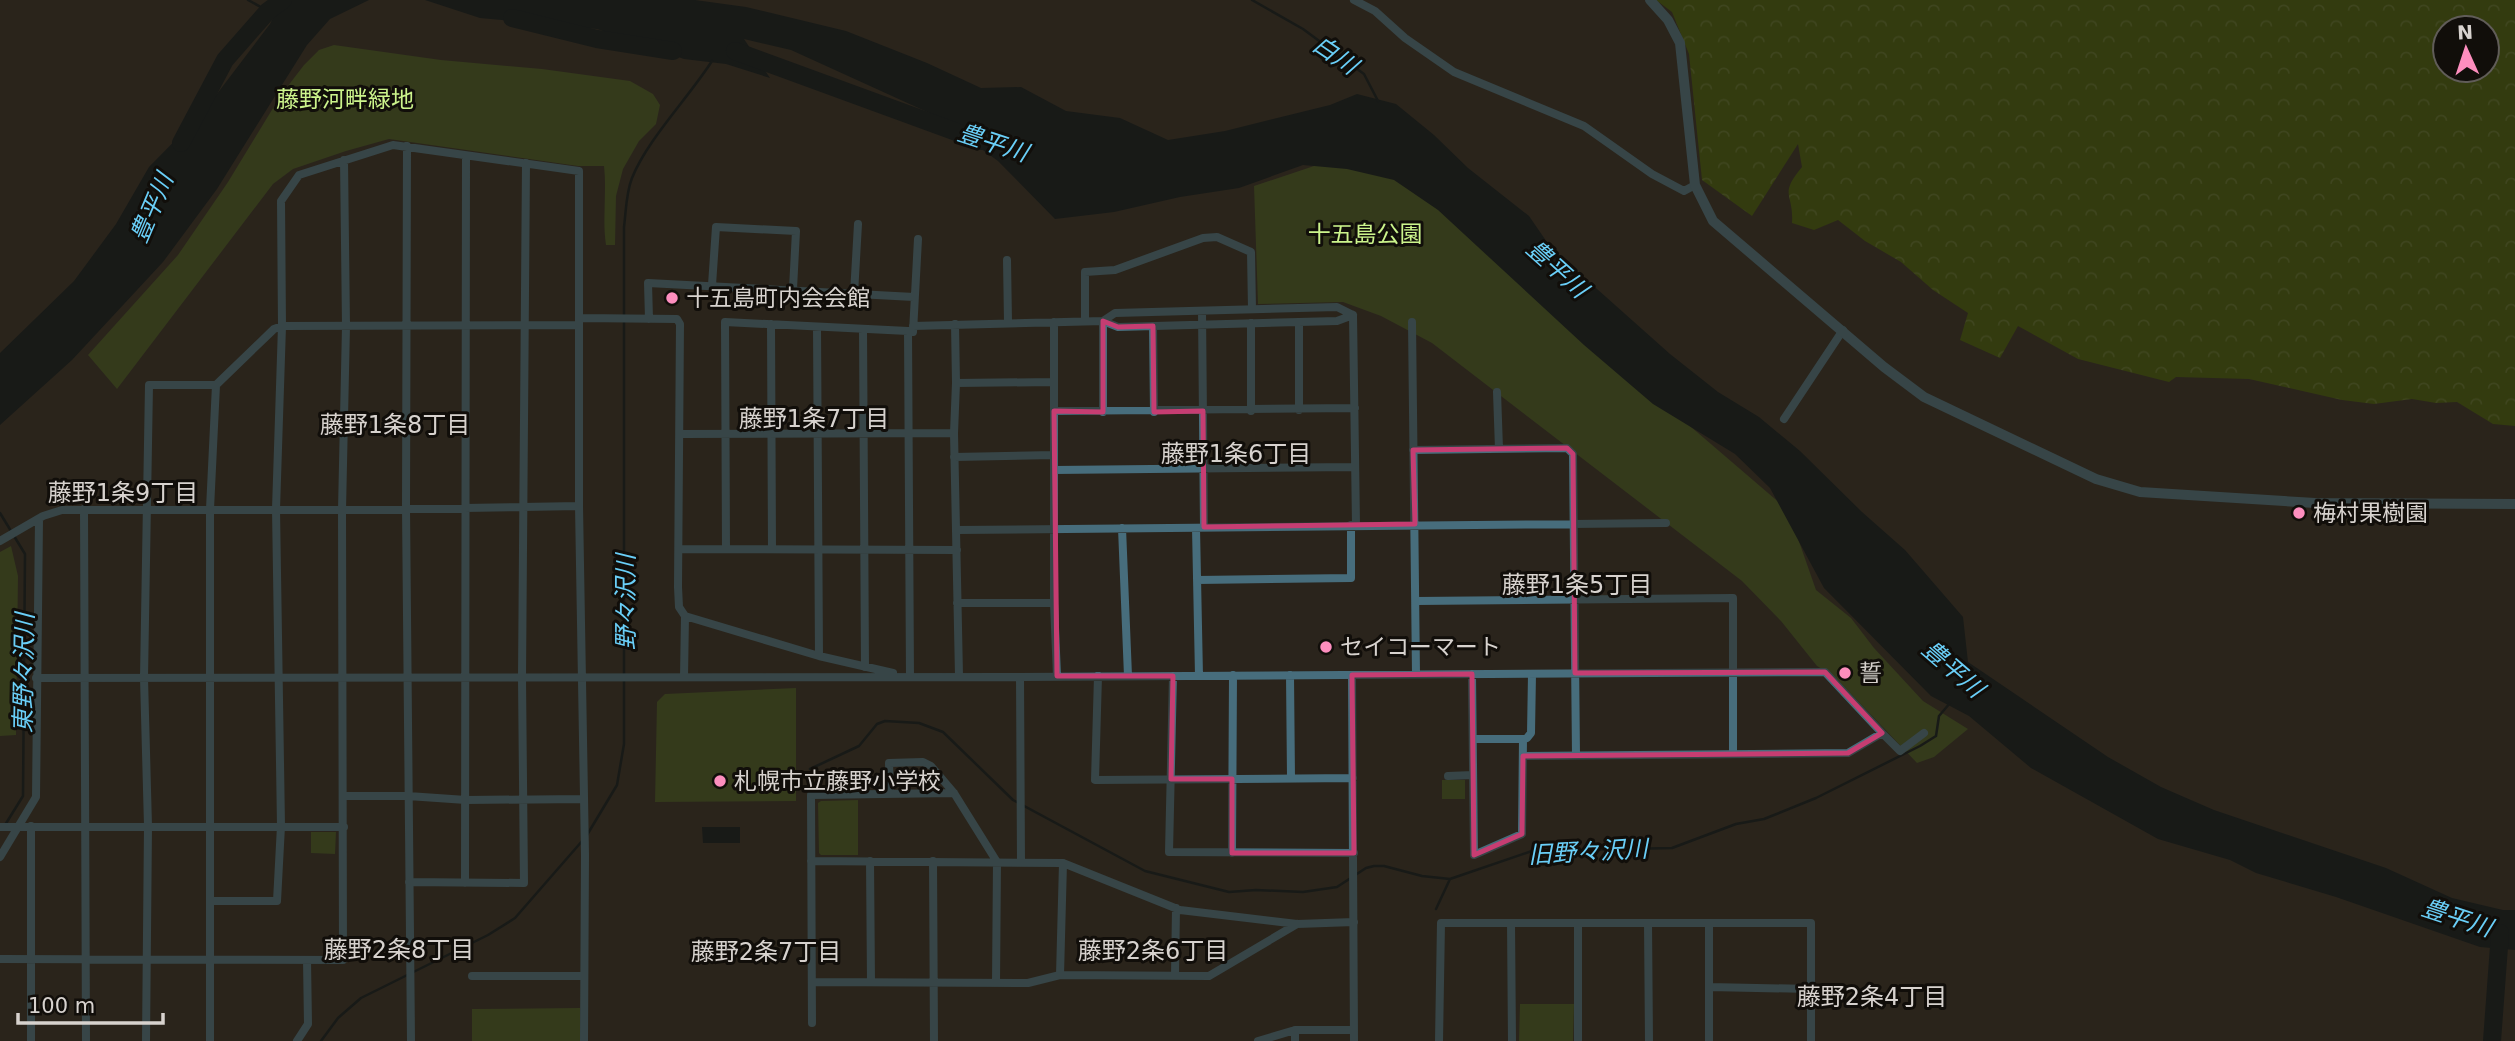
<svg xmlns="http://www.w3.org/2000/svg" width="2515" height="1041" viewBox="0 0 2515 1041" font-family="'DejaVu Sans','Noto Sans JP',sans-serif">
  <style>
    .forest { fill: url(#forest-crowns); fill-rule: evenodd }
    .park { fill: #40541c }
    .water { fill: #030e13 }
    .lines { fill: none; stroke-linecap: round; stroke-linejoin: round }
    .stream { stroke: #030e13; stroke-width: 2.5 }
    .river { stroke: #030e13; stroke-width: 18 }
    .minor { stroke: #476d7c; stroke-width: 8 }
    .tertiary { stroke: #476d7c; stroke-width: 10 }
    .marked { fill: none; stroke: #c63d72; stroke-width: 5; stroke-linejoin: round }
    .poi-dot { fill: #fd8ebe; stroke: #110e0a; stroke-width: 2.5 }
    .labels { text-anchor: middle; stroke-width: 6; stroke-linejoin: round; paint-order: stroke }
    .park-label { font-size: 23px; fill: #ccf48c; stroke: #110e0a }
    .poi-label { font-size: 23px; fill: #d7d2ce; stroke: #110e0a; text-anchor: start }
    .water-label { font-size: 24px; font-style: italic; fill: #6acff8; stroke: #110e0a }
    .neighbourhood-label { font-size: 24px; fill: #d7d2ce; stroke: #110e0a }
  </style>
  <defs>
    <pattern id="forest-crowns" width="20" height="18" patternUnits="userSpaceOnUse" patternTransform="scale(1.75)"><rect width="20" height="18" fill="#3e5700"/><path d="M2 6a3 3 0 1 1 6 0M12 15a3 3 0 1 1 6 0" fill="none" stroke="#596e24"/></pattern>
  </defs>
  <rect width="100%" height="100%" fill="#2a241c"/>
  <!-- forest -->
  <path class="forest" d="M1656,0h859v426l-22,-2 -36,-22 -21,1 -24,-4 -38,5 -32,-4 -93,-21 -73,-2 -7,5 -91,-23 -60,-33 -18,32 -40,-18 8,-27 -35,-23 -32,-28 -36,-21 -27,-21 -24,10 -22,-7c2,-31 -14,-27 10,-56l-4,-23 -46,72 -50,-36 -13,-126 -17,-42zM2445,28h42v42h-42z"/>
  <!-- park -->
  <path class="park" d="M334,45l107,15 101,9 88,12 23,13 7,11 -4,19 -17,17 -16,28 -7,27 -1,49h-9c-4,-26 1,-53 -2,-79h-26l-189,-27 -43,12 -53,18 -20,15 -156,205 -29,-34 90,-100 50,-73 53,-87 23,-30 15,-15z
    M1362,160l40,10 232,208 154,132 28,80 35,28 23,30 49,53 45,28 -34,28 -17,6 -83,-87 -17,-10 -36,-45 -39,-40 -310,-238 -51,-27 -38,-14 -85,2 -4,-118 60,-20z
    M11,546l7,30 -2,159 -16,1v-184z
    M796,688v113l-141,1 2,-100 8,-8z
    M1442,780h23v19h-23z
    M858,800v55h-37l-2,-2 -1,-50 3,-2z
    M311,832h25l-1,22 -24,-1z
    M1520,1004h54l-1,37h-54z
    M580,1008v33h-108v-32z"/>
  <!-- water -->
  <path class="water" d="M282,0h87l-39,19 -23,26 -90,144 -54,73 -91,98 -72,65v-72l74,-72 42,-57 33,-57 55,-56 66,-87z
    M425,0h270l51,7 100,24 81,32 54,25 40,-1 45,24 54,7 48,22 57,-9 105,-26 27,-11 39,10 38,31 34,33 61,48 22,32 119,106 48,38 41,25 41,34 62,61 43,38 58,67 5,45 140,95 53,30 53,23 172,58 66,30 51,12h12v40l-35,-3 -144,-50 -80,-24 -26,-13 -72,-21 -127,-71 -62,-52 -38,-20 -107,-108 -54,-100 -35,-34 -82,-50 -69,-59 -146,-135 -44,-30 -47,-11 -44,-4 -64,23 -59,9 -66,15 -59,7 -57,-58 -62,-45 -145,-66 -47,-11 26,39 -44,-14 -42,-5 -87,-30 -117,-11z
    M702,827h38v16h-37z"/>
  <g class="lines">
    <!-- stream -->
    <path class="stream" d="M248,0l20,11
      M1252,0l51,29 61,45 14,27
      M0,513l25,41 -2,242 -18,29
      M810,769l49,-23 18,-22 8,-3 34,2 24,9 70,68 132,71 84,21 27,-2 47,2 34,-5 29,-19 8,-2h10l38,10 28,3 82,-28 140,-3 64,-24 28,-5 52,-21 104,-52 16,-10 3,-20 11,-13
      M587,835l30,-50 7,-41v-517c2,-16 2,-34 8,-49 15,-38 57,-81 80,-117
      M1436,909l14,-30
      M321,1041l17,-23 23,-20 127,-63 27,-17 68,-78"/>
    <!-- river -->
    <path class="river" d="M512,18l85,21 76,12
      M735,51l246,90
      M181,143l44,-83 43,-49 15,-11
      M2492,1041l8,-108"/>
    <!-- minor -->
    <path class="minor" d="M1354,0l21,11 30,27 49,34 130,54 68,48 32,17 11,-6
      M407,146l-1,362 5,533
      M1007,260l1,62
      M712,285l4,-58 80,4 -3,58
      M854,294l4,-70
      M1202,311l2,216
      M1353,315l3,210
      M580,318l97,1 3,5 -2,263 1,20 6,9 -1,61
      M649,319l-1,-36 266,14
      M1085,321v-49l30,-2 88,-32 14,-1 34,15 1,57
      M1103,321l12,-8 222,-6 16,8
      M1103,321v91
      M1054,322v281l3,73
      M1299,322v88
      M1412,322l4,352
      M1251,323v88
      M771,324l1,225
      M955,324l1,59 -2,50 5,243
      M913,326l190,-5 15,6 219,-6 16,-6
      M1153,326l1,86
      M817,327l2,329
      M863,329l2,338
      M956,383l98,-1
      M1497,392l2,57
      M1054,411l301,-3
      M1784,419l59,-89
      M681,434l273,-1
      M1413,450l154,-2 6,6 3,301
      M954,457l100,-2
      M1054,470l301,-3
      M84,509l2,532
      M1122,528l6,148
      M1196,528l3,148
      M957,530l709,-7
      M0,541l43,-25 19,-6h280l237,-4
      M679,549l278,1
      M726,549l-1,-227 183,9
      M1197,580l154,-2v-53
      M1416,601l317,-3v156
      M957,603h97
      M685,616l134,40 74,17
      M1472,674l2,181 48,-21 1,-95 4,-1 4,-5 1,-59
      M1290,675l1,103
      M1352,675l2,366
      M1098,676l-3,104 258,-2
      M1173,676l-4,176 185,1
      M910,677l-2,-346 5,1 5,-93
      M1020,677l1,185
      M36,678l984,-1 805,-5 57,61 -34,20 -325,3
      M1882,733l18,18 24,-18
      M1473,739h50
      M1448,776l25,-1
      M890,793l-1,-30 34,-1 8,4 23,27 43,69 -1,121
      M344,796h64l58,4 117,-1
      M0,827h344
      M1232,853l1,-178
      M0,857l36,-60 3,-278
      M811,861l252,2 117,47 117,14 57,-2
      M870,861l1,121
      M933,861l1,180
      M1063,863l-3,112 149,1 88,-52
      M409,882l115,1 -2,-205 4,-515
      M465,883l1,-727
      M211,901h66l4,-75 -5,-317 6,-183 -1,-125 18,-26 94,-30 186,26v335l6,349 -1,186
      M1511,923l1,118
      M1578,923v118
      M1648,923l1,118
      M0,959l343,1 -1,-450 4,-184 -2,-166
      M472,976h111
      M1175,976l1,-68
      M812,982l216,1 32,-8
      M1709,987l102,2
      M812,1023l-1,-228 143,-2
      M31,1041v-215
      M146,1041l2,-215 -4,-148 5,-293h67l58,-56 8,-3 297,-1
      M210,1041v-532l6,-124
      M297,1041l11,-17 -1,-64
      M1258,1041l37,-11h59
      M1295,1041v-11
      M1439,1041l2,-118h370v118
      M1709,1041v-118"/>
    <!-- tertiary -->
    <path class="tertiary" d="M1650,0l18,20 12,23 15,142 18,36 171,146 40,30 172,82 44,13 175,11 200,1"/>
  </g>
  <!-- marked area -->
  <path d="M0 0H2515V1041H0ZM1103,321l15,6 35,-1 1,86 49,-1 1,116 211,-3 -2,-74 154,-2 6,6 2,219 250,-1 57,61 -34,20 -325,3 -1,78 -48,21 -2,-181 -120,1 2,178h-122v-74h-61l2,-103h-116l-3,-265 49,1z" fill="#2a241c" fill-opacity=".55" fill-rule="evenodd"/>
  <path class="marked" d="M1103,321l15,6 35,-1 1,86 49,-1 1,116 211,-3 -2,-74 154,-2 6,6 2,219 250,-1 57,61 -34,20 -325,3 -1,78 -48,21 -2,-181 -120,1 2,178h-122v-74h-61l2,-103h-116l-3,-265 49,1z"/>
  <!-- markers -->
  <g class="poi-dot">
    <circle cx="672" cy="298" r="7"/>
    <circle cx="2299" cy="513" r="7"/>
    <circle cx="1326" cy="647" r="7"/>
    <circle cx="1845" cy="673" r="7"/>
    <circle cx="720" cy="781" r="7"/>
  </g>
  <g class="labels">
    <!-- park labels -->
    <g class="park-label">
      <text x="345" y="107">藤野河畔緑地</text>
      <text x="1365" y="242">十五島公園</text>
    </g>
    <!-- poi labels -->
    <g class="poi-label">
      <text x="686" y="306">十五島町内会会館</text>
      <text x="2313" y="521">梅村果樹園</text>
      <text x="1340" y="655">セイコーマート</text>
      <text x="1859" y="681">誓</text>
      <text x="734" y="789">札幌市立藤野小学校</text>
    </g>
    <!-- water labels -->
    <g class="water-label">
      <text transform="translate(1335 55) rotate(34)" y="8">白川</text>
      <text transform="translate(993 143) rotate(18)" y="8">豊平川</text>
      <text transform="translate(152 208) rotate(-67)" y="8">豊平川</text>
      <text transform="translate(1557 269) rotate(42)" y="8">豊平川</text>
      <text transform="translate(626 602) rotate(-90)" y="8">野々沢川</text>
      <text transform="translate(1953 669) rotate(41)" y="8">豊平川</text>
      <text transform="translate(24 673) rotate(-89)" y="8">東野々沢川</text>
      <text transform="translate(1588 852) rotate(-3)" y="8">旧野々沢川</text>
      <text transform="translate(2457 918) rotate(18)" y="8">豊平川</text>
    </g>
    <!-- neighbourhood labels -->
    <g class="neighbourhood-label">
      <text x="814" y="427">藤野1条7丁目</text>
      <text x="395" y="433">藤野1条8丁目</text>
      <text x="1236" y="462">藤野1条6丁目</text>
      <text x="123" y="501">藤野1条9丁目</text>
      <text x="1577" y="593">藤野1条5丁目</text>
      <text x="399" y="958">藤野2条8丁目</text>
      <text x="1153" y="959">藤野2条6丁目</text>
      <text x="766" y="960">藤野2条7丁目</text>
      <text x="1872" y="1005">藤野2条4丁目</text>
    </g>
  </g>
  <!-- north arrow -->
  <g transform="translate(2466 49) rotate(357)"><circle r="33" fill="#110e0a" stroke="#605c58" stroke-width="2"/>
  <path d="M0-5L12 26L0 18L-12 26Z" fill="#fd8ebe"/>
  <text y="-10" font-size="19" font-weight="bold" text-anchor="middle" fill="#d7d2ce">N</text>
  </g>
  <!-- scale -->
  <path d="M18 1013v10h145v-10" fill="none" stroke="#d7d2ce" stroke-width="3.5"/>
  <text x="28" y="1013" font-size="21" fill="#d7d2ce" stroke="#110e0a" stroke-width="5" paint-order="stroke">100 m</text>
</svg>
